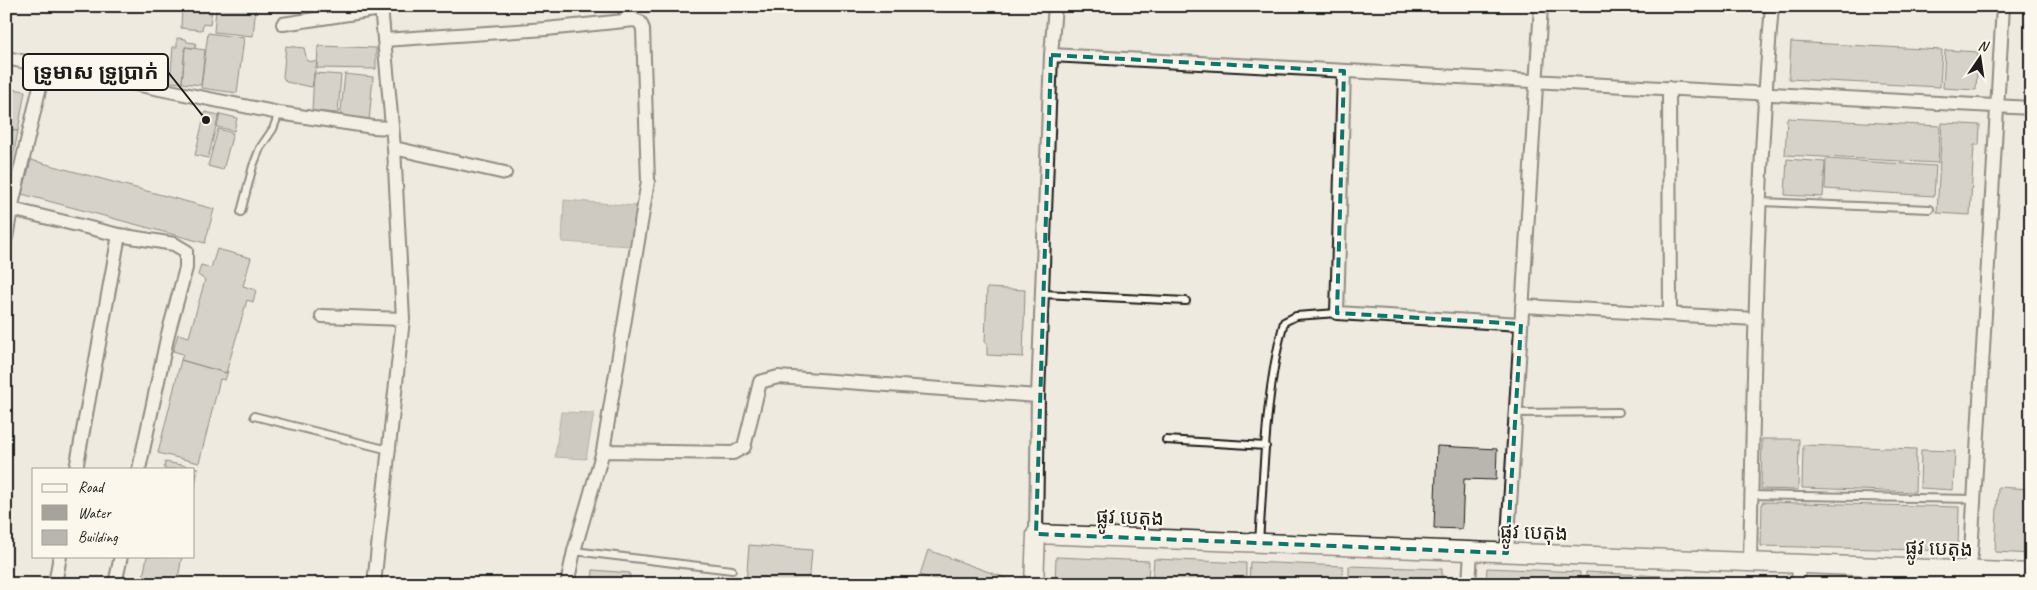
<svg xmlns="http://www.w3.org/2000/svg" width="2037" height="590" viewBox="0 0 2037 590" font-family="Caveat,'Noto Sans Khmer',sans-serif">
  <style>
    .water { fill: #a6a39d; stroke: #6f6d69 }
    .building { fill: #b9b6af; stroke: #1c1c1c }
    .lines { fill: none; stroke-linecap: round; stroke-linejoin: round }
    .lane-casing { stroke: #1c1c1c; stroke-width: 10 }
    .street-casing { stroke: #1c1c1c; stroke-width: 16 }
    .secondary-casing { stroke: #1c1c1c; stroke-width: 21 }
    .lane { stroke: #fbf7ec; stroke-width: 6 }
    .street { stroke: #fbf7ec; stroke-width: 12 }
    .secondary { stroke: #fbf7ec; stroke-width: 18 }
    .marked { fill: none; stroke: #0f766e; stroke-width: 4; stroke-dasharray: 10 6; stroke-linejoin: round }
    .labels { text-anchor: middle; stroke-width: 4.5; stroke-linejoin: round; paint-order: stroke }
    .street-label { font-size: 20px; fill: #1c1c1c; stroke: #fbf7ec }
    .leader { fill: none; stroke: #1c1c1c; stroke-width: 2 }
    .callout-dot { fill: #1c1c1c; stroke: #fbf7ec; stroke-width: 2 }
    .callout { fill: #fbf7ec; stroke: #1c1c1c; stroke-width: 2 }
    .callout-label { font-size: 21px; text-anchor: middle; font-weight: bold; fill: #1c1c1c }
  </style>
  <rect width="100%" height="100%" fill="#eeeadf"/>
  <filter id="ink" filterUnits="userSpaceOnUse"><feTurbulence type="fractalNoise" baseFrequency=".02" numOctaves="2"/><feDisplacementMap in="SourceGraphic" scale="10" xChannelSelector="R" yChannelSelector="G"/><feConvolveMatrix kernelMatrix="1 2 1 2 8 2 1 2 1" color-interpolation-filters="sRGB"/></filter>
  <g filter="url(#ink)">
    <!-- water -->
    <path class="water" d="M564,200l72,6 -5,40 -69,-4z
      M561,412l33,1 -8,46 -31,-2z"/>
    <!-- building -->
    <path class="building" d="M182,6h30l-2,19 -7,-1 -1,6 -21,-2z
      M219,6h37l-3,30 -39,-4 2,-23z
      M208,33l36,5 -7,55 -36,-5z
      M177,38l9,1 1,3 9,1 -1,5 -10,-1 -3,36 -12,-1 3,-35h4z
      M1791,42l151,8 -2,37 -151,-8z
      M286,46l18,2 3,13 10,1 -5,25 -26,-5 -3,-5z
      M318,46l58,2v21l-59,-1z
      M185,47l20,3 -4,35 -19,-2z
      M1945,50l33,2 -2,38 -33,-2z
      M314,73l27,2 -3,38 -26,-2z
      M345,74l28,3 -4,45 -29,-3z
      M6,88l19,3 -7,40 -12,-2z
      M205,112l14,3 -11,43 -13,-3z
      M220,114l17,4 -3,13 -17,-4z
      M1787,118l153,8 -2,37 -153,-8z
      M1942,123l38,2 -1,20h-5l-4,70 -33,-2z
      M6,129l12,2 -7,38 -5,-1z
      M218,129l15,4 -10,37 -15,-4z
      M1787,159l38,3 -2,35 -38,-2z
      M1826,159l110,7 -2,30 -109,-7z
      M31,160l183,49 -9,34 -183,-49z
      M217,249l34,9 -8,28 13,4 -3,12 -6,-2 -21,73 -45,-13 2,-6 -10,-3 5,-17 11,3 16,-57 -7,-5 3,-10 10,3z
      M987,288l38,2 -2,67 -36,-2v-12h-2z
      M181,360l45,13 2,-2 -3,9 -5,-1 -21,84 -41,-10z
      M1762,439h37l-1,51 -37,-1z
      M1803,445l113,4 -1,43 -113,-4z
      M1437,446l60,3 -1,31 -32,-1 -2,50 -28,-1z
      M1921,450l34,1 -2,39 -33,-2z
      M165,462l33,6 -4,24v-23h-30z
      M1998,487l33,2v65l-36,-2z
      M1762,502l197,5 -1,44 -197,-5z
      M749,545l63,5 -3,34h-63z
      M928,550l94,34h-76l-26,-9z
      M147,556h35l-5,28 -35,-1z
      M1056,557l93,4 -1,23h-93z
      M1154,559l92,4v21h-94z
      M1250,562l93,4 -1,18h-93z
      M1349,566l93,3v15h-93z
      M1487,568l93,4 -1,12h-93z
      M593,570l37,3 -1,11h-37z
      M1586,572l94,5 -1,7h-93z
      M1686,576l93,3v5h-93z
      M639,579l37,5h-38z"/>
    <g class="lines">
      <!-- lane casing -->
      <g class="lane-casing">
        <path id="lane" d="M1760,202l170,7
          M241,212l12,-46 7,-18 13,-19 6,-16
          M1043,294l143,7
          M1516,413l103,-1
          M254,416l135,34
          M1166,440l100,6
          M1751,495l223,4
          M1259,542c5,-71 6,-151 25,-220l12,-6 41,-3
          M574,551l158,19"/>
      </g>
      <!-- street casing -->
      <g class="street-casing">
        <path id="street" d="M622,6l12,14
          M283,24l98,-15
          M384,40l162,-11 88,-9 6,2 3,7 5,152 -45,270 -29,100 -7,33
          M1051,55l980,53
          M6,58l273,55 94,14 18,1
          M45,65l-34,144 108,26 -43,234
          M1344,71l-7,242 184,11
          M1669,88l1,226
          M394,148l111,25
          M119,235l55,9 12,7v17l-18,66 -29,135
          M6,238l5,-29
          M1522,306l233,13
          M322,316l81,3
          M603,451l130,2 11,-6 16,-65 18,-5 260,19
          M1036,534l2,-138 13,-341 4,-49
          M1507,553l34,-547
          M1750,562c4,-185 6,-371 22,-556
          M1970,571l33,-565
          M55,584l5,-28
          M115,584l6,-28
          M374,584l29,-265 -9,-171 -13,-142
          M1469,584l2,-33
          M1798,584l1,-20"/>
      </g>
      <!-- secondary casing -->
      <g class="secondary-casing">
        <path id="secondary" d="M1034,584l2,-50 995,39"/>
      </g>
      <!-- lane -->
      <use href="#lane" class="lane"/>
      <!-- street -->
      <use href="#street" class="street"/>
      <!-- secondary -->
      <use href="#secondary" class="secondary"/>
    </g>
  </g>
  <!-- marked area -->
  <path d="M0 0H2037V590H0ZM1051,55l293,16 -7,242 184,11 -14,229 -471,-19z" fill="#eeeadf" fill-opacity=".55" fill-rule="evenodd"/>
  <path class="marked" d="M1051,55l293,16 -7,242 184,11 -14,229 -471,-19z"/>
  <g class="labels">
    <!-- street labels -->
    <g class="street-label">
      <text transform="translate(1130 517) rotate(2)" y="7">ផ្លូវ បេតុង</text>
      <text transform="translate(1534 532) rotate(2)" y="7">ផ្លូវ បេតុង</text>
      <text transform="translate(1939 548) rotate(2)" y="7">ផ្លូវ បេតុង</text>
    </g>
  </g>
  <!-- callouts -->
  <path class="leader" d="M206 120L168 72"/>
  <circle class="callout-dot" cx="206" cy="120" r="5"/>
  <rect class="callout" x="23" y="54" width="145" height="36" rx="5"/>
  <g class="callout-label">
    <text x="96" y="79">ទ្រូមាស ទ្រូប្រាក់</text>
  </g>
  <!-- margin -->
  <rect width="2037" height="590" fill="none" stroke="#fbf7ec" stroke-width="25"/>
  <rect x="12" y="12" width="2012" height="565" fill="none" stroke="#1c1c1c" stroke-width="2" filter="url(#ink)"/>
  <!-- legend -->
  <rect x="32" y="468" width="162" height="90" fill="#fbf7ec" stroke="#a29f99"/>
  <rect x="42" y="484" width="25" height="8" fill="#fbf7ec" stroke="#a29f99"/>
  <text x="78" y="492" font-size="15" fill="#1c1c1c">Road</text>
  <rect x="42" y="505" width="25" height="15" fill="#a6a39d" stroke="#a29f99"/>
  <text x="78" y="518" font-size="15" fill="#1c1c1c">Water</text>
  <rect x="42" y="530" width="25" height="15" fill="#b9b6af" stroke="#a29f99"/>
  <text x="78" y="542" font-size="15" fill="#1c1c1c">Building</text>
  <!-- north arrow -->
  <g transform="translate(1980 58) rotate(13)" stroke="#fbf7ec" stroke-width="4" paint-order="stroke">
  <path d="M0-4L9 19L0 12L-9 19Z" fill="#1c1c1c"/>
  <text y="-8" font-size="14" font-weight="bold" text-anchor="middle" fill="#1c1c1c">N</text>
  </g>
</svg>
